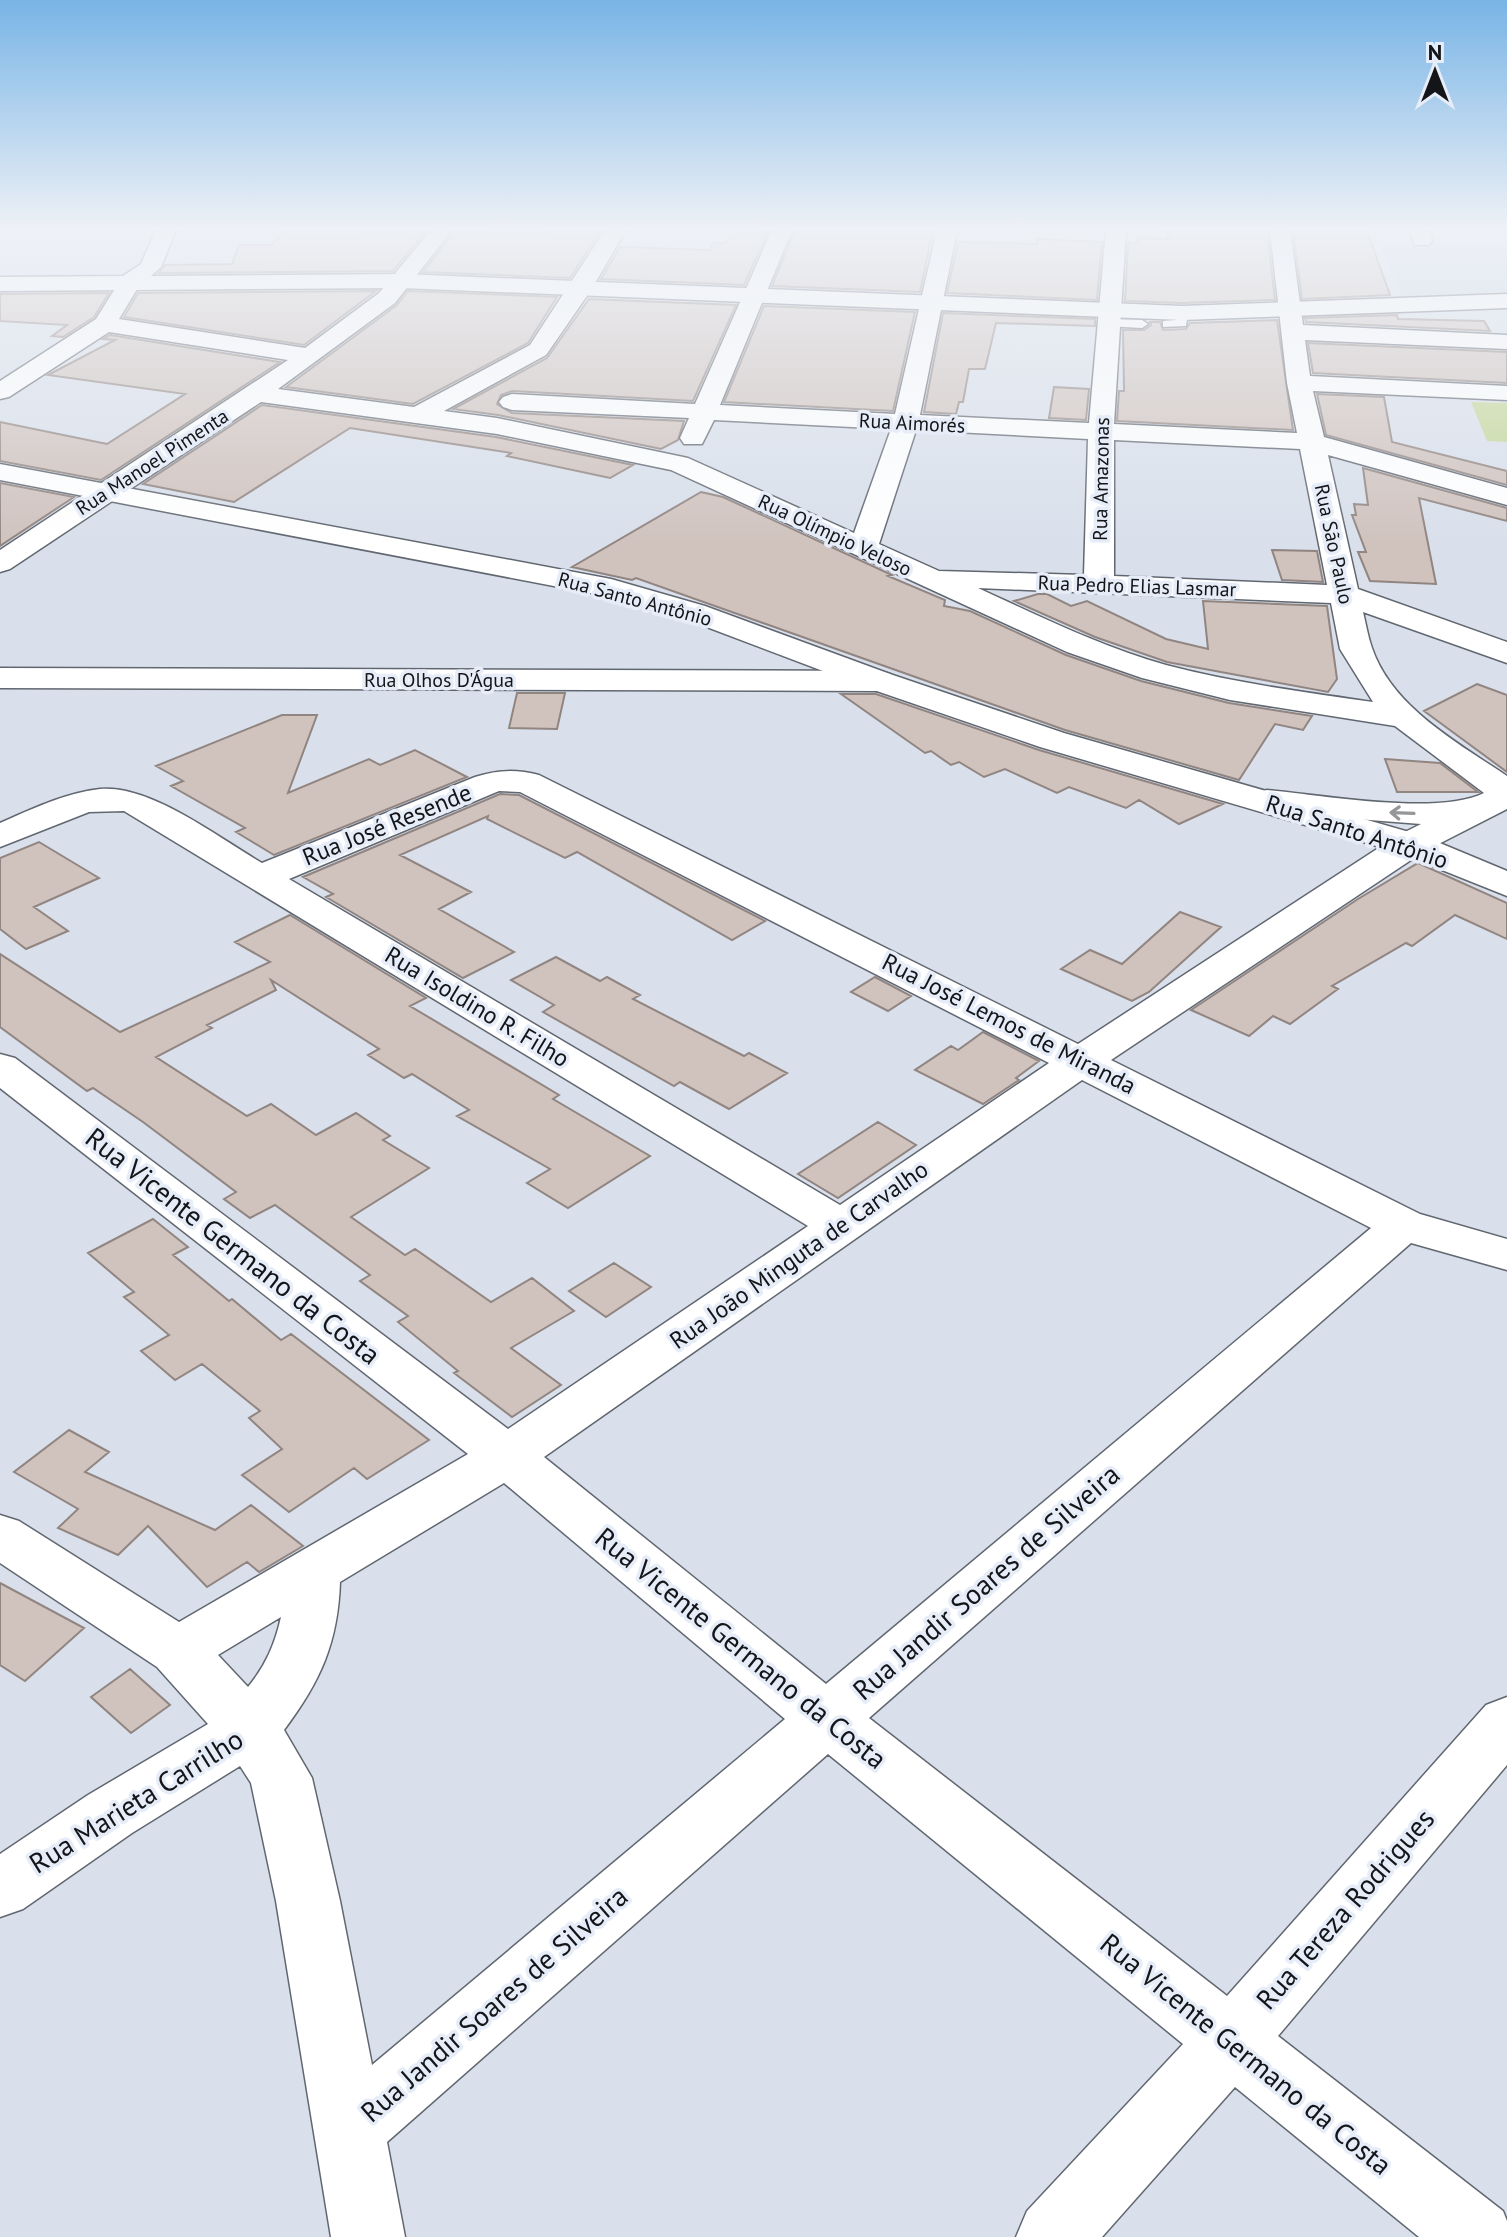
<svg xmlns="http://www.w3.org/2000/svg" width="1507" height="2237" viewBox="0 0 1507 2237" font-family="'PT Sans',sans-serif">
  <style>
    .built { fill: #c9d4e5 }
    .green { fill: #c3d796 }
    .building { fill: #d0c3be; stroke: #918581; stroke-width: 2 }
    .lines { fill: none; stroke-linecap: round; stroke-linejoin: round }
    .lane-casing { stroke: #616770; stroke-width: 3 }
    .street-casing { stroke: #616770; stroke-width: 3 }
    .secondary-casing { stroke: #616770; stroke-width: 3 }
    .lane { fill: #fff; fill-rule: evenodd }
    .street { fill: #fff; fill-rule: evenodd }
    .secondary { fill: #fff; fill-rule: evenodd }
    .oneway { stroke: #959697 }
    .labels { text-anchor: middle; stroke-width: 7; stroke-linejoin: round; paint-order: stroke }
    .far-street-label { font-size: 20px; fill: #131518; stroke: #e6edf8 }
    .street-label { font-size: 24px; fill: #131518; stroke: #e6edf8 }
    .near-street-label { font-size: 28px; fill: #131518; stroke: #e6edf8 }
  </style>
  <rect width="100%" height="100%" fill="#d9e0eb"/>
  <!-- built -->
  <path class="built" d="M1507,241v54l-104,5 -22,-56z"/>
  <!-- green -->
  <path class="green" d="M1471,402l36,1v39l-20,-1z"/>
  <!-- building -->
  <path class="building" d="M286,230l103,2 37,-1 -33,40 -234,2 6,-8 67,-1 7,-19h32z
    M549,230h52l-31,48 -147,-6 31,-40 92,2z
    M766,230h3l-25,55 -143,-6 19,-32 89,3 4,-7h13l5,-9 35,1z
    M795,230h138l-13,62 -148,-6z
    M1167,230h100l8,70 -93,3 -57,-2 3,-58h9l1,-5 30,1z
    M1293,230l74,1 23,64 -88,4z
    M1037,239l65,3 -5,58 -150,-7 11,-51 79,2z
    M376,291l-72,54 -180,-28 14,-24z
    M408,291l149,6 -29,46 -115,61 -127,-17 111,-82z
    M109,293l-15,24 -31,20 -11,-1 15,-11 -67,-4v-27z
    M589,299l147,6 -43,96 -181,-10 -11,4 -4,9 15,9 172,8 -6,19 -17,9 -163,-34 -45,-6 94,-51z
    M764,306l151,6 -22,99 -169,-9z
    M943,313l152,6v7l-99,-3 -11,46h-16l-6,33h-4l-3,12 -32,-2z
    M1397,315l1,4 86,2 6,10 -184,-9 -1,-4z
    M1277,320l16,110 -176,-9 2,-30h5l-1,-61h21l7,-5 -1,-3h10l3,8 23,-1 4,-6z
    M110,335l170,27 -179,118 -101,-19v-39l107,22 78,-50 -137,-19 67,-35 -12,-1z
    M1308,343l199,9v31l-194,-10z
    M1054,387l35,2 -3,31 -37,-2z
    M1317,394l67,3 8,45 115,29v14l-181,-50z
    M262,405l234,32 137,28 -23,13 -103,-22 4,-3 -161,-25 -116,74 -91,-18z
    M1363,468l144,40v13l-88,-23 17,86 -66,-3 -12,-29h8l-14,-37h4l-2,-11 14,1z
    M0,483l74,14 -74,49z
    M701,492l22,5 169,78 -4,1 57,24 -1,6 26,5 96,44 75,26 88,22 83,13 -9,14 -28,-6 -36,56 -174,-50 -429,-152 -4,2 -60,-13z
    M1272,550l45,1 6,31 -41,-2z
    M1038,594h9l24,12 16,-5 79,38 42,10 -5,-48 124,5 10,73 -9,13 -161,-30 -72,-25 -81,-36z
    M1477,684l30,11v77l-83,-61z
    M517,693h48l-8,36 -48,-1z
    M841,694h35l163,56 184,54 -44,20 -40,-24 -13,8 -57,-21 -12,6 -52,-24 -21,8 -25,-15 -8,3 -20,-14 -6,2z
    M282,715h35l-29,78 81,-34 11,6 35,-15 52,27 -193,78 -38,-23 9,-4 -74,-42 12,-5 -27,-15z
    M1385,759l55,4 38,29h-81z
    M500,794l19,1 246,126 -33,19 -155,-88 -12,6 -78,-39 1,-3 -88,39 71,37 -32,17 75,43 -51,26 -137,-81 7,-3 -30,-17z
    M39,842l60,36 -65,29 34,24 -42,18 -26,-20v-71z
    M1418,863l89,40v36l-52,-24 -43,31 -6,-3 -74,43 6,3 -48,35 -17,-8 -24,20 -58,-26 167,-111z
    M1180,912l41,15 -72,65 -17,9 -71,-32 29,-19 32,14z
    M290,915l136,83 -16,8 149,89 -6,4 97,57 -82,52 -41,-25 23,-14 -93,-53 12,-6 -57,-36 -8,4 -36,-23 11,-6 -108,-69 5,10 -69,35 5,3 -56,29 91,59 24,-12 45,31 40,-22 34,23 -7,4 46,28 -78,49 54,38 10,-6 76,53 41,-24 42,33 -63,37 50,37 -49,32 -58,-44 4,-2 -60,-49 10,-6 -48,-35 10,-6 -95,-70 -25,13 -26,-19 12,-7 -93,-70 -50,-34 -6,3 -87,-64v-73l120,78 150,-70 -35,-20z
    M556,957l44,24 7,-4 33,18 -7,4 111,57 5,-3 38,20 -58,36 -49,-27 -6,4 -131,-74 11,-7 -43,-25z
    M875,977l36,19 -23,15 -37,-19z
    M983,1032l56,29 -23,17 3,2 -36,24 -68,-34 36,-24 7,4z
    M878,1122l38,23 -78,53 -40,-24z
    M153,1219l35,28 -15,8 56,46 3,-2 49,41 10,-6 138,106 -62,39 -13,-11 -65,44 -47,-37 40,-26 -33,-31 11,-7 -58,-47 -27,16 -34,-29 28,-16 -45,-38 10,-5 -46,-39z
    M614,1263l37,24 -45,30 -37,-26z
    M69,1430l40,22 -24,20 130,58 36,-25 52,41 -44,26 -12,-10 -40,25 -59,-61 -30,29 -60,-27 20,-19 -64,-37z
    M0,1583l84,45 -59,53 -25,-16z
    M130,1669l40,36 -39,28 -40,-36z"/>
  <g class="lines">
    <!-- lane casing -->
    <g class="lane-casing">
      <path id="lane" d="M1178,310l10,3 -2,13 -23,1v-6l13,-1z
        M1108,319l34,1 6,4 -6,4 -38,-2v-6z"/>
    </g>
    <!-- street casing -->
    <g class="street-casing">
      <path id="street" d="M431,230h21l-57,73 -117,86 136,18 116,-62 75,-115h21l-35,60 -45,65 -102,56 53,7 191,40 166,75 37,-104 -177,-9 -12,24h-18l-4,-6 9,-20 -177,-8 -9,-3 -4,-5 4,-5 9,-3 183,10 77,-174h20l-72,175 175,9 42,-184h20l-37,185 169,8 17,-193h20l-12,194 183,9 -10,-50 -17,-153h20l13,95 204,10v14l-202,-9 5,36 197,10v14l-194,-9 11,46 183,51v17l-179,-50 30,134 149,53v21l-144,-51c3,12 5,25 9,36 20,59 86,95 135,128v33l-84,43 -312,208 309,154 87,25v31l-96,-27 -542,475 358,278 259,-291 21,-8v68l-229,271 225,175 4,10v16h-88l-184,-150 -133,150h-86l11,-26 156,-167 -355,-290 -441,388 18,95h-74l-55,-336 -25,-118 -11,-17 -108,67 -109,76 -23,8v-63l88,-59 120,-71 -51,-57 -157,-104v-48l19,6 160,101 289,-168 -468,-366v-34l15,4 493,371 300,-203 -684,-415 -35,1 -89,35v-24c32,-14 65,-30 100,-34 50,-5 119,49 162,74l213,-86c22,-7 41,-8 64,-2l539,269 319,-208 24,-12 -154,-12 -13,-3 -5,-8 5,-8 13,-3c55,5 170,26 217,3l-89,-67 -165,-26 -88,-22 -75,-26 -396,-182 -174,-36 -236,-32 -251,167 -10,3v-22l288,-190 -179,-28 -100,65 -9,2v-18l96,-62 27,-43h16l3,5 -23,38 186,29 74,-55zM916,430l172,9 -4,136 -145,-4 -60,-27zM1114,440l186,9 27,136 -213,-9zM978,588l353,15 9,46 33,53c-69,-10 -139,-19 -207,-37 -65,-18 -127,-49 -188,-77zM499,791l21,1 529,271 -209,142 -551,-326zM1082,1080l289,148 -545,456 -282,-227zM504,1483l281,236 -413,346 -32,-164 -28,-123 -28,-48c36,-48 54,-87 56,-148zM281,1617c-6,27 -15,48 -33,70l-30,-32z
        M1409,230h20l3,11 -3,4h-14z
        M0,668l879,3 11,3 5,7 -5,7 -11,3 -879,-3z"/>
    </g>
    <!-- secondary casing -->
    <g class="secondary-casing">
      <path id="secondary" d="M156,230h20l-15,37 -10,9 251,-2 780,32 325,-12v14l-325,12 -780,-32 -402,3v-14l123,-1 18,-12z
        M0,464l611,115 94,27 185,68 174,59 359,103 84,35v25l-110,-44 -357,-105 -172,-59 -185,-70 -77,-22 -606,-116z"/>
    </g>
    <!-- lane -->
    <use href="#lane" class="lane"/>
    <!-- street -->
    <use href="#street" class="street"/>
    <!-- secondary -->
    <use href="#secondary" class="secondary"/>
  </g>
  <!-- one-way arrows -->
  <defs><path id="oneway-shaft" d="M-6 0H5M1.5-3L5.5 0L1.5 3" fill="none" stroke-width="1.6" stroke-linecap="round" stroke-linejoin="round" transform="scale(2)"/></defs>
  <use class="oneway" href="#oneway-shaft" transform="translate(1402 813) rotate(-178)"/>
  <!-- sky -->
  <linearGradient id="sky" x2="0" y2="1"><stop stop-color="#78b4e6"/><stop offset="0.42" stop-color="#eef1f6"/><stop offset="1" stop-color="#eef1f6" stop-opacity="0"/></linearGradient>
  <rect width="1507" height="544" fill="url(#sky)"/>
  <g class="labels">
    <!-- far-street labels -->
    <g class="far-street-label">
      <text transform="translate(912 423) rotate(3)" y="7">Rua Aimorés</text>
      <text transform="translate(152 462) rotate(-33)" y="7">Rua Manoel Pimenta</text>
      <text transform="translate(1101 479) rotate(-89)" y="7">Rua Amazonas</text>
      <text transform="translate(835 535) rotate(25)" y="7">Rua Olímpio Veloso</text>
      <text transform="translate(1334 544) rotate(78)" y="7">Rua São Paulo</text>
      <text transform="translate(1137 586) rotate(2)" y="7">Rua Pedro Elias Lasmar</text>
      <text transform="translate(635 599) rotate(15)" y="7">Rua Santo Antônio</text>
      <text x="439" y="687">Rua Olhos D'Água</text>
    </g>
    <!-- street labels -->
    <g class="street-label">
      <text transform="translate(387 825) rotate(-22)" y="8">Rua José Resende</text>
      <text transform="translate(1357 832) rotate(18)" y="8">Rua Santo Antônio</text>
      <text transform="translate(477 1007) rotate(31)" y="8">Rua Isoldino R. Filho</text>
      <text transform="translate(1009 1024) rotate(27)" y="8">Rua José Lemos de Miranda</text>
      <text transform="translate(799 1255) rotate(-35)" y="8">Rua João Minguta de Carvalho</text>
    </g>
    <!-- near-street labels -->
    <g class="near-street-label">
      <text transform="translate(233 1246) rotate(38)" y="10">Rua Vicente Germano da Costa</text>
      <text transform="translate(986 1582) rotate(-41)" y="10">Rua Jandir Soares de Silveira</text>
      <text transform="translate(741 1648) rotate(39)" y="10">Rua Vicente Germano da Costa</text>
      <text transform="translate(136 1801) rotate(-32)" y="10">Rua Marieta Carrilho</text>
      <text transform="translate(1345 1909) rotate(-49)" y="10">Rua Tereza Rodrigues</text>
      <text transform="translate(494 2004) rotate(-41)" y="10">Rua Jandir Soares de Silveira</text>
      <text transform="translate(1246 2054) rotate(39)" y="10">Rua Vicente Germano da Costa</text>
    </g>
  </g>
  <!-- north arrow -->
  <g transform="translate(1435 72)" stroke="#e6edf8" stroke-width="6" paint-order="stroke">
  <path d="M0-6L14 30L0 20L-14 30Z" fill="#131518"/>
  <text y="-12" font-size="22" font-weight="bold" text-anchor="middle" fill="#131518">N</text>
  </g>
</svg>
